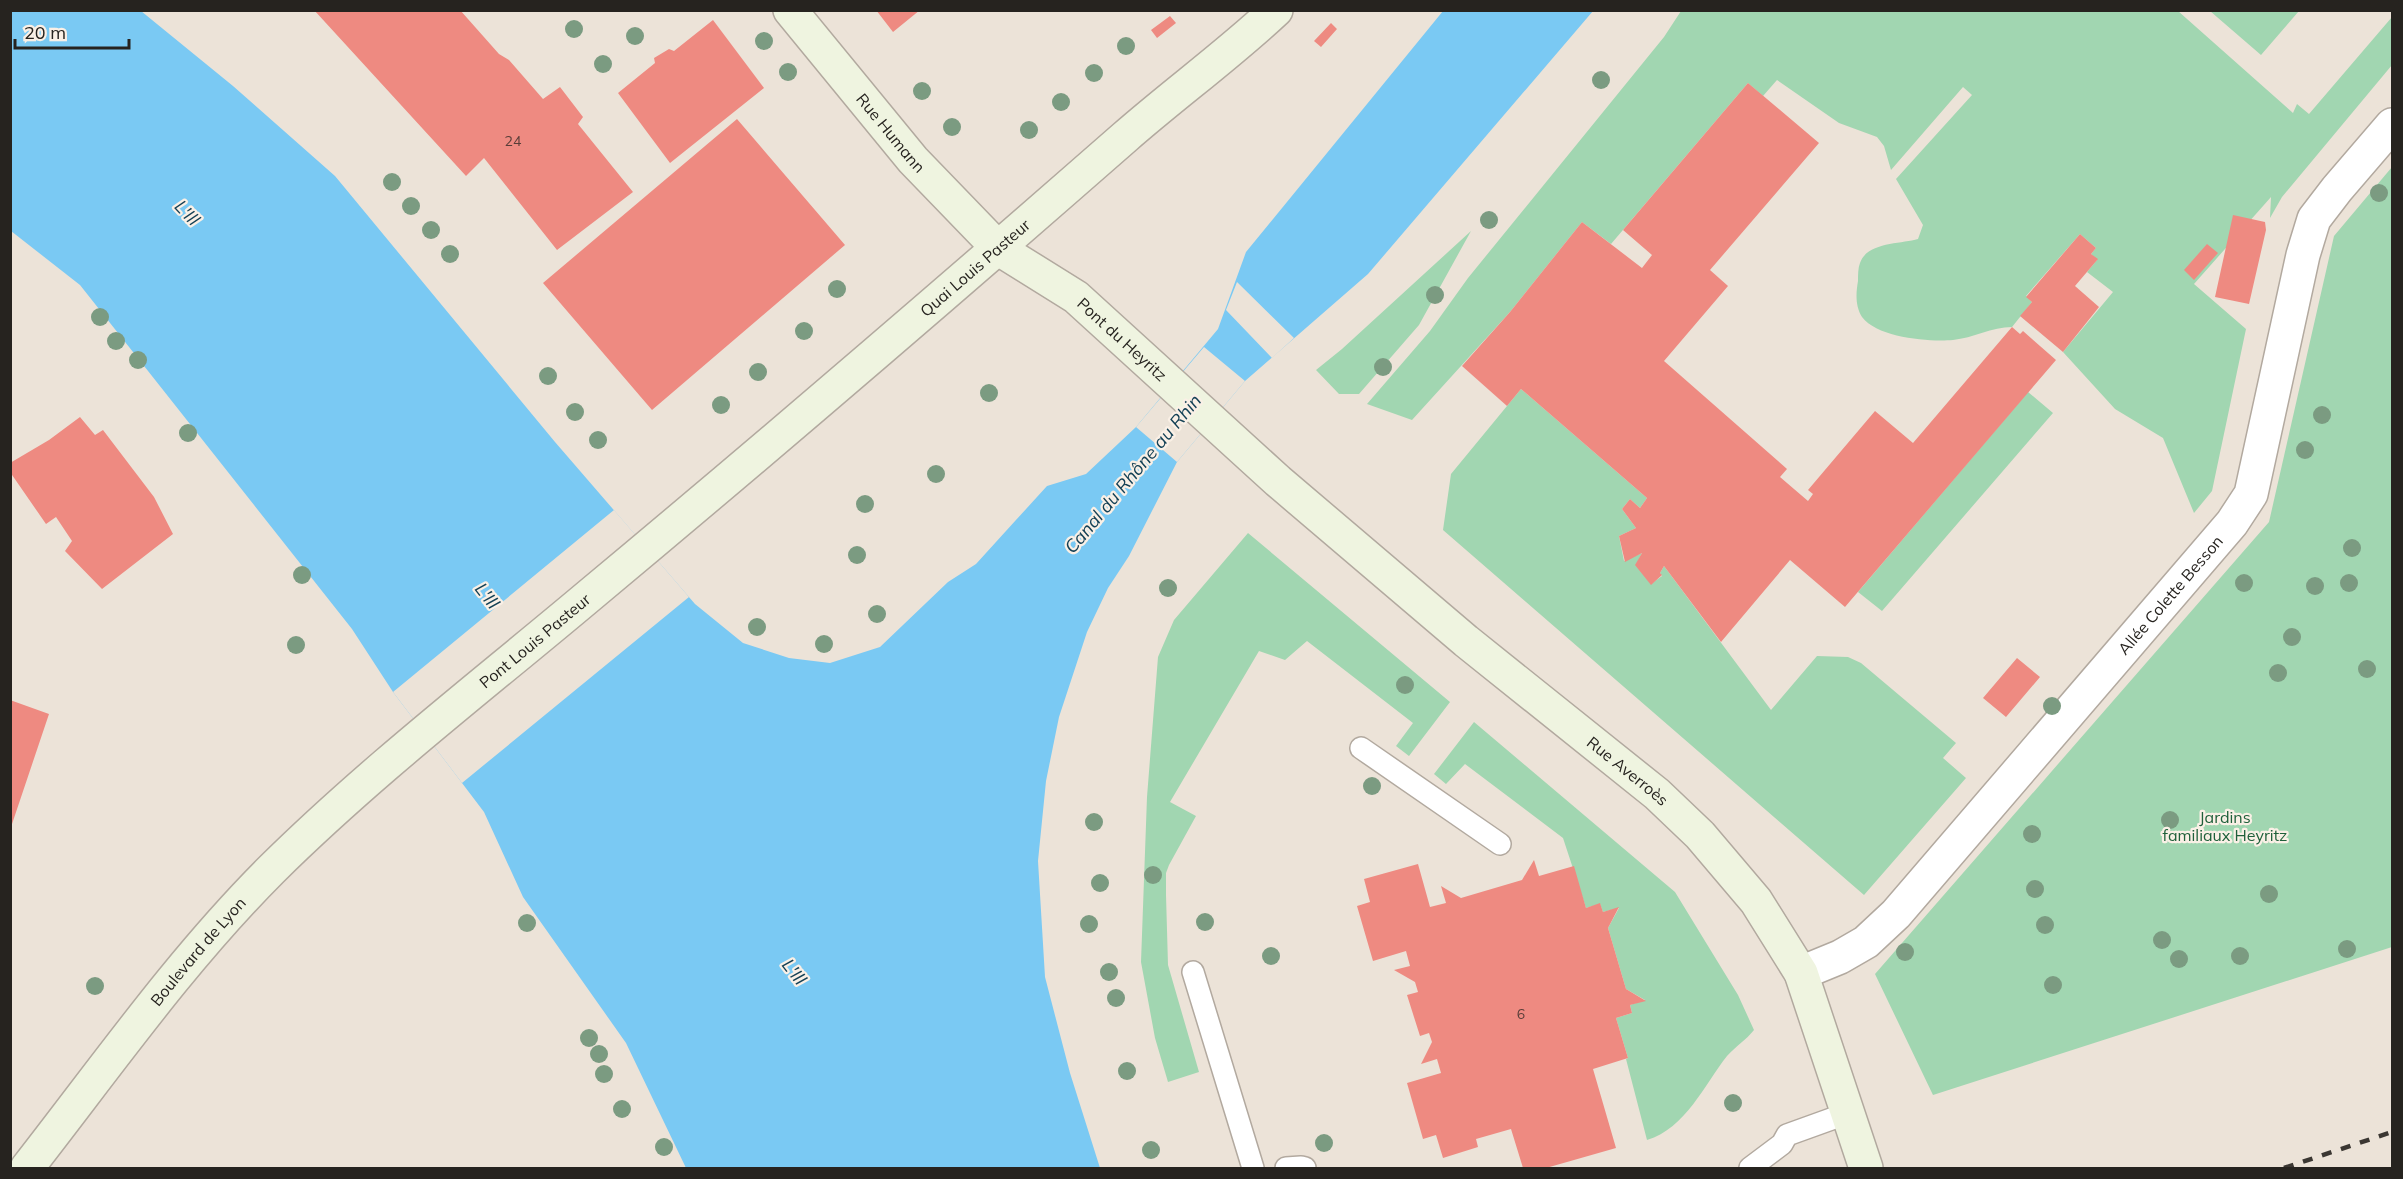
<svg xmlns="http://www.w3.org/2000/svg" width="2403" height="1179" viewBox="0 0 2403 1179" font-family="Mulish,sans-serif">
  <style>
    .green { fill: #a1d6b1 }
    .water { fill: #7ac9f3 }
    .pier { fill: #ece3d8 }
    .building { fill: #ee8a81 }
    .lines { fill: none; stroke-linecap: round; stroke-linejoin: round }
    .lane-casing { stroke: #b2a99f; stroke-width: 24 }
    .street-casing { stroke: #b2a99f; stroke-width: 36 }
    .secondary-casing { stroke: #b2a99f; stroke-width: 36 }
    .lane { stroke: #fff; stroke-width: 21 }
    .street { stroke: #fff; stroke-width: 33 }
    .secondary { stroke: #eff4e0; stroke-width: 33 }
    .rail { stroke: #3b3732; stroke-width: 4.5; stroke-dasharray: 10 10; stroke-linecap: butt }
    .tree { fill: #7b9b81 }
    .labels { text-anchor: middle; stroke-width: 4.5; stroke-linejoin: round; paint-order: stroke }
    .number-label { font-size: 14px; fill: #583d38 }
    .street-label { font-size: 16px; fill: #26231f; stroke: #faf0e6 }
    .park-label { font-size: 16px; fill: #1f603a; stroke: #faf0e6 }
    .water-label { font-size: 18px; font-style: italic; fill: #144156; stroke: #faf0e6 }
  </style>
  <rect width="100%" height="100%" fill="#ece3d8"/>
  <!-- green -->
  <path class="green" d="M1681,11h497l115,102 4,-9 12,10 83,-97v48l-110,132 -12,21 1,-21 -77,87 52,45 -34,162 -18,22 -31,-75 -48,-29 -52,-57 50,-60 -26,-20 10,-12 -6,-6 5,-6 -16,-14 -54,62 6,6 -20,25c-20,0 -39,11 -59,13 -24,2 -75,-2 -91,-23 -7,-11 -6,-24 -4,-36 0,-6 0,-13 2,-18 7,-21 41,-19 58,-24l5,-14 -27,-46 76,-84 -9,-8 -72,83 -7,-24 -7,-9 -38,-14 -62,-43 -14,16 -15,-13 -137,161 -29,-22 -72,90 -98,108 -45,-16 63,-73 38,-53 196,-241z
    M2210,11h89l-38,44z
    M2392,167v780l-459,148 -58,-121 394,-452 65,-286z
    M1471,231l-52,94 -60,69h-20l-23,-24 26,-21z
    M1521,389l126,109 -7,10 -10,-9 -8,10 14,19 -17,8 5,25 18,-8 -6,12 15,19 11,-8 -2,-3 4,-7 107,144 46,-54 31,1 13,6 95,80 -13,15 23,20 -102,117 -421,-365 8,-56z
    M2028,392l25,21 -171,198 -24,-19z
    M1248,533l202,169 -41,54 -13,-10 17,-23 -106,-82 -22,19 -26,-9 -89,151 26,14 -27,49 -3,8v22l2,70 31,107 -31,10 -13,-44 -14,-76 6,-165 11,-140 16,-37z
    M1474,722l201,170 63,103 16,35c-8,10 -18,16 -27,26 -23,29 -41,72 -80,84l-21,-81 2,-1 -12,-40 16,-5 -2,-8 15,-5 -19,-11 -18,-61 11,-20 -16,4 -3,-8 -14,4 -23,-70 -98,-74 -19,20 -12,-10z"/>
  <!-- water -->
  <path class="water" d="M11,11h130l92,75 102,90 220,266 140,162 48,39 46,15 41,5 50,-16 68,-65 28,-18 71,-78 39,-12 50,-47 82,-98 28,-77 197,-241h150l-225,263 -123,107 -68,81 -48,94 -21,32 -21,44 -28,85 -13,64 -8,80 7,116 25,96 30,95h-414l-60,-125 -103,-146 -39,-85 -91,-120 -41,-63 -272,-344 -69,-54z"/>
  <!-- pier -->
  <path class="pier" d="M1237,282l57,56 -22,20 -46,-48z
    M1204,347l41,34 -68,81 -41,-35z
    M614,510l75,87 -227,186 -69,-91z"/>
  <!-- building -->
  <path class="building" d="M314,10h146l39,44 10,6 34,39 17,-12 23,30 -5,7 55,68 -76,58 -73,-92 -18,18z
    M876,10h44l-27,22z
    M1170,16l6,7 -19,15 -6,-8z
    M713,20l51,68 -94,75 -52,-70 37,-30 -1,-5 15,-9 5,2z
    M1331,23l6,6 -16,18 -7,-6z
    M1748,83l71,60 -109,127 18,16 -64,75 123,108 -7,8 28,24 5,-7 -5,-4 67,-79 38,32 99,-116 8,7 3,-3 33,29 -211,247 -55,-47 -69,82 -57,-76 -4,7 2,2 -11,10 -16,-20 7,-12 -17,9 -6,-26 17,-8 -14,-19 8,-10 10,9 7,-10 -126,-109 -14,17 -45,-40 48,-54 72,-90 60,46 10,-13 -29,-25z
    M737,119l108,126 -193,165 -109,-127z
    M2233,215l32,7 1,8 -17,74 -34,-7z
    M2080,234l16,14 -5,6 7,5 -23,27 24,21 -36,45 -43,-36 12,-14 -6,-5z
    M2207,244l11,9 -24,27 -10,-10z
    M80,417l15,18 8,-5 51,67 19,37 -71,55 -37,-38 7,-10 -16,-24 -10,7 -36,-52v-9l39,-23z
    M2017,658l23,19 -34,40 -23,-19z
    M10,700l39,14 -38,113h-1z
    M1534,860l5,16 35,-10 12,42 14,-5 3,9 16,-5 -11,21 18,61 20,12 -16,4 2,8 -16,5 12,40 -35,11 23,79 -70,20h-23l-12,-39 -35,10 2,8 -35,11 -7,-23 -13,4 -16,-56 34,-10 -4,-14 -16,5 11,-22 -3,-9 -9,3 -13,-41 11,-3 -3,-10 -21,-12 16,-4 -4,-15 -33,10 -16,-55 13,-4 -6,-23 54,-15 12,43 16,-4 -5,-17 20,12 61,-18z"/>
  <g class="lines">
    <!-- lane casing -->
    <g class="lane-casing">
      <path id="lane" d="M1361,748l139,96
        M1193,972l60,196
        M1286,1168l15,-1 4,1
        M1750,1168l32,-24 5,-9 61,-22"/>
    </g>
    <!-- street casing -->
    <g class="street-casing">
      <g id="street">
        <path id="s1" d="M1801,973l39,-16 26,-15 30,-28 336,-391 19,-29 52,-239 11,-36 23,-30 55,-64"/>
      </g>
    </g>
    <!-- secondary casing -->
    <g class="secondary-casing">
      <g id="secondary">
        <path id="s2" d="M790,10l123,150 86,89 77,48 202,184 188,160 191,153 43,41 56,66 45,72 65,195"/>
        <path id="s3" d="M27,1168c79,-101 153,-207 244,-298 100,-99 212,-185 319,-275 180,-150 358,-303 535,-458 49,-43 103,-82 151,-127"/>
      </g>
    </g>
    <!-- lane -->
    <use href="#lane" class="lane"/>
    <!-- street -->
    <use href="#street" class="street"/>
    <!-- secondary -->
    <use href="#secondary" class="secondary"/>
    <!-- rail -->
    <path class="rail" d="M2284,1168l108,-36"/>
  </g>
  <!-- trees -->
  <g class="tree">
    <circle cx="574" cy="29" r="9"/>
    <circle cx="635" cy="36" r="9"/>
    <circle cx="764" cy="41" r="9"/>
    <circle cx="1126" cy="46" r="9"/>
    <circle cx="603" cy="64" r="9"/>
    <circle cx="788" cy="72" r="9"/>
    <circle cx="1094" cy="73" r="9"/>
    <circle cx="1601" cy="80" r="9"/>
    <circle cx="922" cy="91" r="9"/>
    <circle cx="1061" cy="102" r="9"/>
    <circle cx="952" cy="127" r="9"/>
    <circle cx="1029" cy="130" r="9"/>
    <circle cx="392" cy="182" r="9"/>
    <circle cx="2379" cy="193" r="9"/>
    <circle cx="411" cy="206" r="9"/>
    <circle cx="1489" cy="220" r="9"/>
    <circle cx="431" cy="230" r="9"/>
    <circle cx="450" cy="254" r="9"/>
    <circle cx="837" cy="289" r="9"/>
    <circle cx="1435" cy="295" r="9"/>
    <circle cx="100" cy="317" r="9"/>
    <circle cx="804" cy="331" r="9"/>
    <circle cx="116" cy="341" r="9"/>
    <circle cx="138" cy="360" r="9"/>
    <circle cx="1383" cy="367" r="9"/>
    <circle cx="758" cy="372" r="9"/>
    <circle cx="548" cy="376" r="9"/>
    <circle cx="989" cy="393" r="9"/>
    <circle cx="721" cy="405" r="9"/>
    <circle cx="575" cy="412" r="9"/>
    <circle cx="2322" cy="415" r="9"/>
    <circle cx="188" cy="433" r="9"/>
    <circle cx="598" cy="440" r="9"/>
    <circle cx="2305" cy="450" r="9"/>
    <circle cx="936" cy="474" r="9"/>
    <circle cx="865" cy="504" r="9"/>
    <circle cx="2352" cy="548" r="9"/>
    <circle cx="857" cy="555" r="9"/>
    <circle cx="302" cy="575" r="9"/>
    <circle cx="2244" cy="583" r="9"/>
    <circle cx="2349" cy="583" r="9"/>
    <circle cx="2315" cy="586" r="9"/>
    <circle cx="1168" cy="588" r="9"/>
    <circle cx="877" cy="614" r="9"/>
    <circle cx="757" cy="627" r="9"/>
    <circle cx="2292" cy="637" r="9"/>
    <circle cx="824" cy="644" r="9"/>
    <circle cx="296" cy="645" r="9"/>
    <circle cx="2367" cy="669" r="9"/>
    <circle cx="2278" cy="673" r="9"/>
    <circle cx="1405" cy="685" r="9"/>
    <circle cx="2052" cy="706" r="9"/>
    <circle cx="1372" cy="786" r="9"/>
    <circle cx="2170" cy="820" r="9"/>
    <circle cx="1094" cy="822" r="9"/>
    <circle cx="2032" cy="834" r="9"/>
    <circle cx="1153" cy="875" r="9"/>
    <circle cx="1100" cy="883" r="9"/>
    <circle cx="2035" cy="889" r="9"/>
    <circle cx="2269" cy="894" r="9"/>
    <circle cx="1205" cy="922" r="9"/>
    <circle cx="527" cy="923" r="9"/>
    <circle cx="1089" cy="924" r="9"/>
    <circle cx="2045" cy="925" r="9"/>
    <circle cx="2162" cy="940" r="9"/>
    <circle cx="2347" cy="949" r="9"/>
    <circle cx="1905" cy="952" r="9"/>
    <circle cx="1271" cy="956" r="9"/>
    <circle cx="2240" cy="956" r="9"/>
    <circle cx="2179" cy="959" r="9"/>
    <circle cx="1109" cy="972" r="9"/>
    <circle cx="2053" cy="985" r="9"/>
    <circle cx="95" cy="986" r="9"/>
    <circle cx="1116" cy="998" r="9"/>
    <circle cx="589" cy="1038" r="9"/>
    <circle cx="599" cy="1054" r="9"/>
    <circle cx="1127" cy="1071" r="9"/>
    <circle cx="604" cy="1074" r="9"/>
    <circle cx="1733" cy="1103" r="9"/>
    <circle cx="622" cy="1109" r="9"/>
    <circle cx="1324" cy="1143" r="9"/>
    <circle cx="664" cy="1147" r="9"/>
    <circle cx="1151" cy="1150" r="9"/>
  </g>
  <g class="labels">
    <!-- number labels -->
    <g class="number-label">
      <text x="513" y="146">24</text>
      <text x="1521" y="1019">6</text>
    </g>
    <!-- street labels -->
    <g class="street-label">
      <text dy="6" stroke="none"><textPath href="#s2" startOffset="159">Rue Humann</textPath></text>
      <text dy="6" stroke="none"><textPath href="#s3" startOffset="1312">Quai Louis Pasteur</textPath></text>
      <text dy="6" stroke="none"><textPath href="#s2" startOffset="471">Pont du Heyritz</textPath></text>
      <text dy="6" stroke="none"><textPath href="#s1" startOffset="534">Allée Colette Besson</textPath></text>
      <text dy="6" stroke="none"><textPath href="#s3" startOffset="735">Pont Louis Pasteur</textPath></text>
      <text dy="6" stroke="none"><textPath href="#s2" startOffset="1136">Rue Averroès</textPath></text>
      <text dy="6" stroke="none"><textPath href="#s3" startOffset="276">Boulevard de Lyon</textPath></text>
    </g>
    <!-- park labels -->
    <g class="park-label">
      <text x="2225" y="823">Jardins<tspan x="2225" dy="18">familiaux Heyritz</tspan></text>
    </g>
    <!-- water labels -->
    <g class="water-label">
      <text transform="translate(187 213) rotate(47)" y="6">L'Ill</text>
      <text transform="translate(1133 474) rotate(-50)" y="6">Canal du Rhône au Rhin</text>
      <text transform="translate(487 596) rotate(52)" y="6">L'Ill</text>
      <text transform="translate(794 972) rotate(52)" y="6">L'Ill</text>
    </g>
  </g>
  <!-- border -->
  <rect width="2403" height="1179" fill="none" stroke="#26231f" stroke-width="24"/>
  <!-- scale -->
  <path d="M15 39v9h114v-9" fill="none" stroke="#26231f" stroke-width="3"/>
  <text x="24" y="39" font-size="18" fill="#26231f" stroke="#faf0e6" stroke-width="4.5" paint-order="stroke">20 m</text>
</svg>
